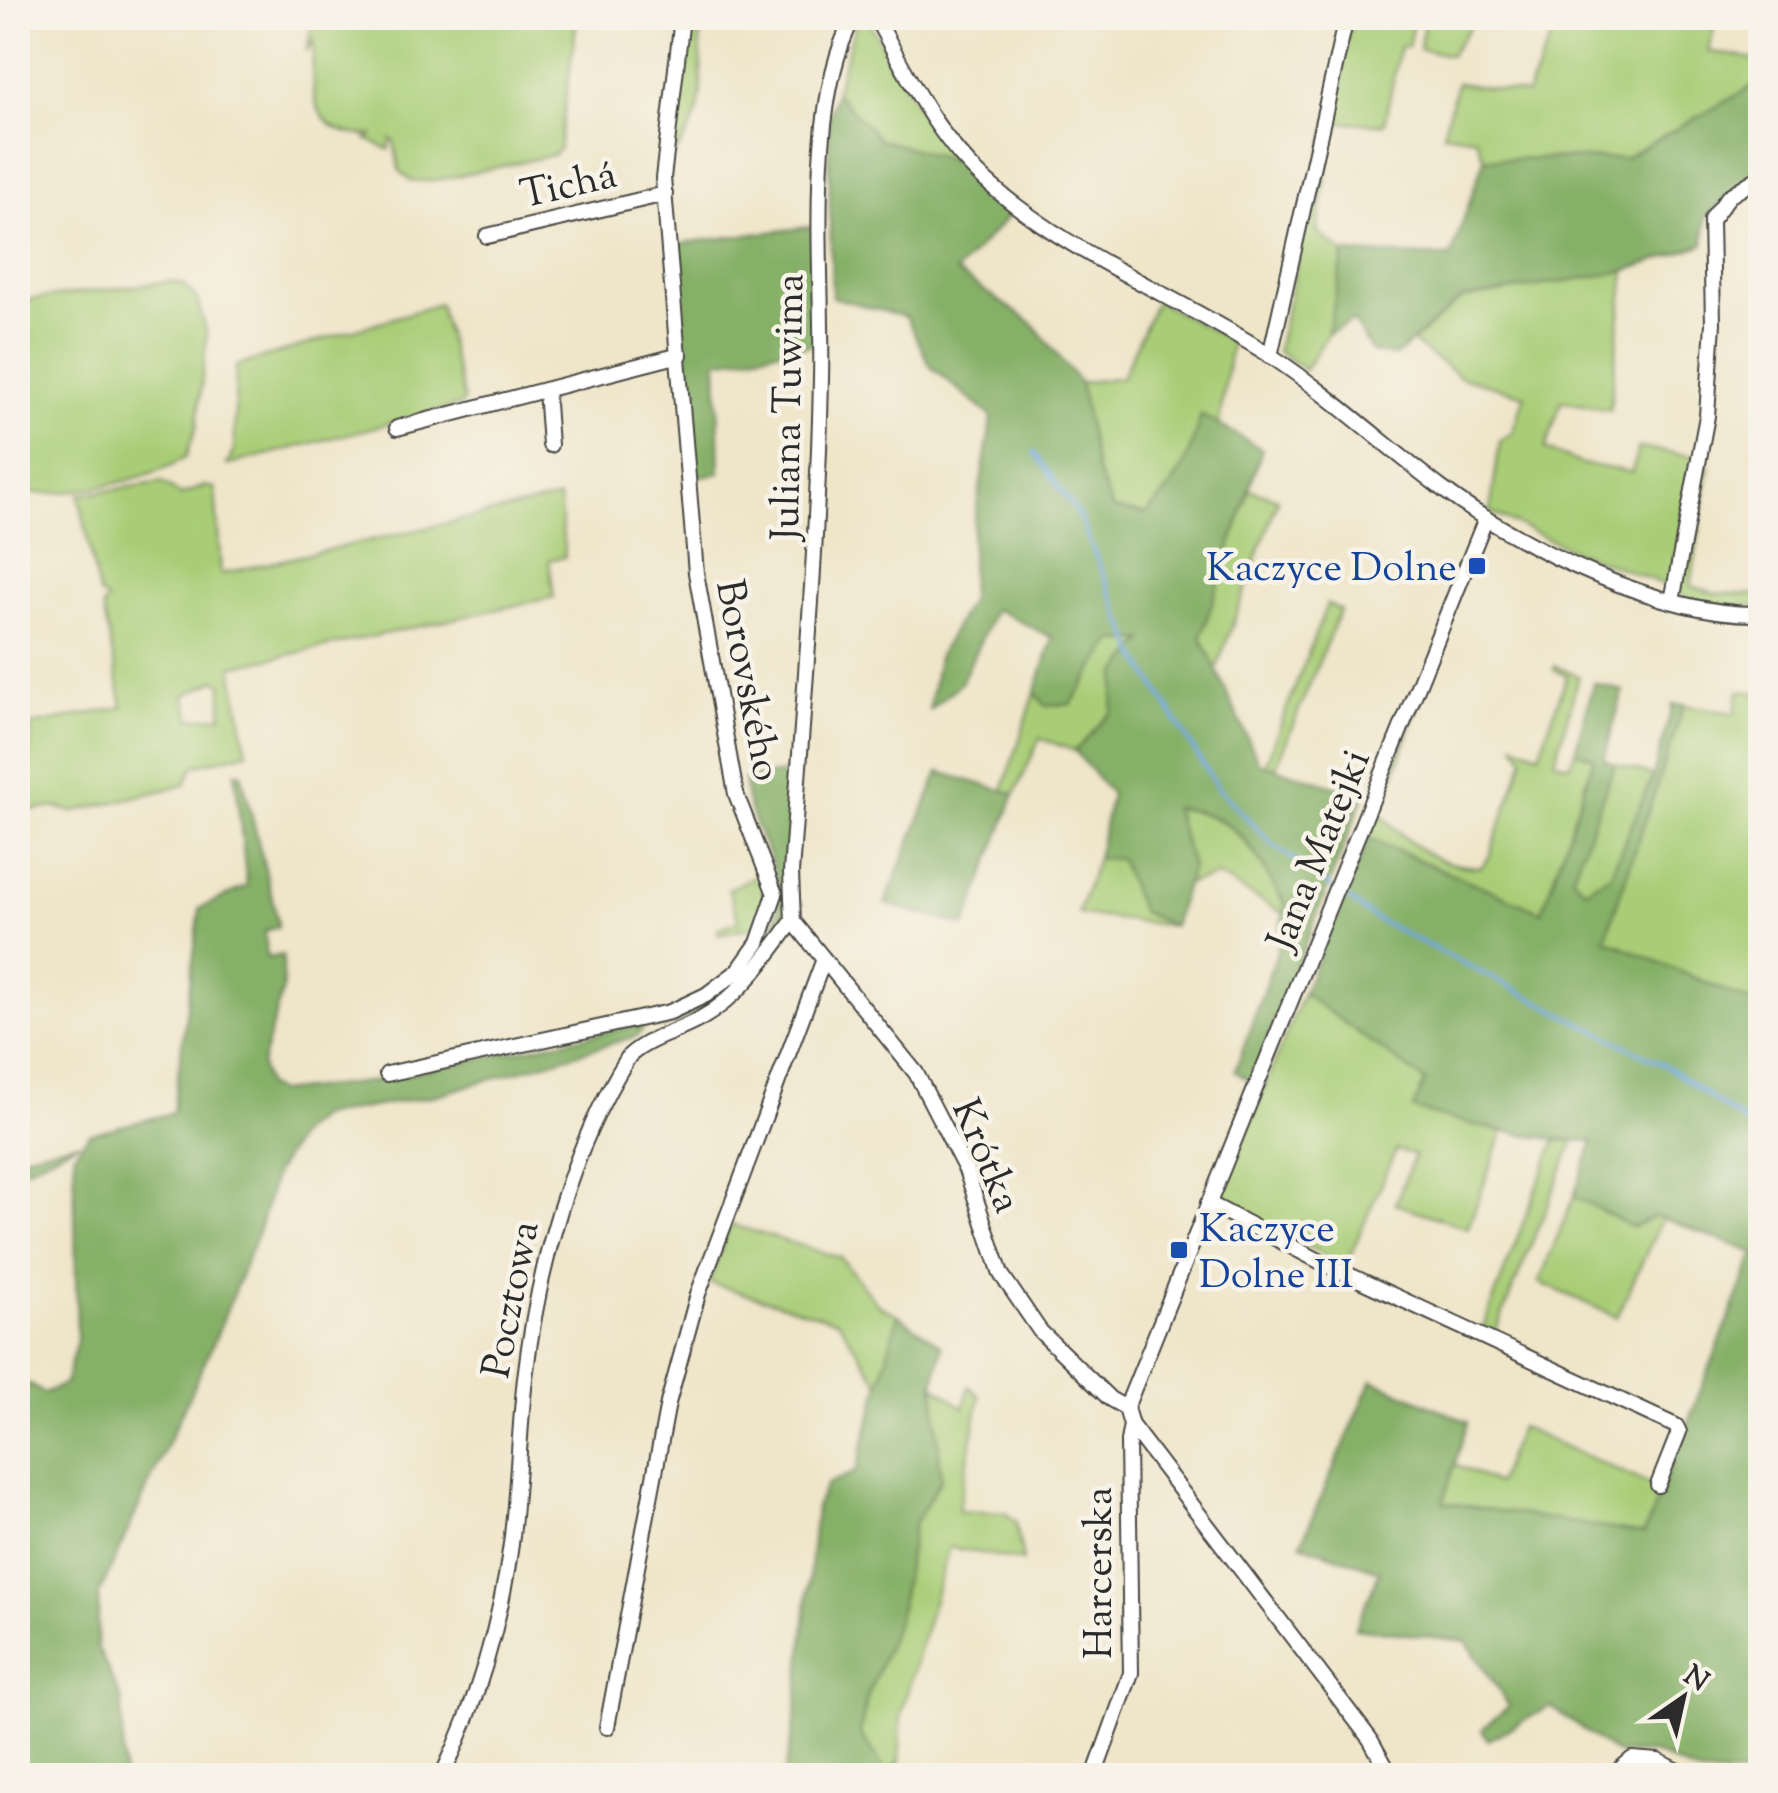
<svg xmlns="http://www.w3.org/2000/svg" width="1778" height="1793" viewBox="0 0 1778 1793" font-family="'Sorts Mill Goudy',serif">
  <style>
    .green { fill: #a9cd77; stroke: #6a7c51; stroke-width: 2.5; fill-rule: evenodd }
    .forest { fill: #86b068; stroke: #586e4a; stroke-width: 2.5 }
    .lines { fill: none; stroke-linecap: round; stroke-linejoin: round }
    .stream { stroke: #70a7de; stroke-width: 4 }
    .minor-casing { stroke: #484743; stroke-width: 18 }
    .minor { stroke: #fff; stroke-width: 14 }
    .transit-dot { fill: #1a4fb4; stroke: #f7f3e8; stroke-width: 4 }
    .labels { text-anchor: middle; stroke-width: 9; stroke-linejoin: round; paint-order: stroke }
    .street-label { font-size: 40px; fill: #2b2b2b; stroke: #f7f3e8 }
    .transit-label { font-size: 40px; fill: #164399; stroke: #f7f3e8; text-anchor: end }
  </style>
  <rect width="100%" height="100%" fill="#f7f3e8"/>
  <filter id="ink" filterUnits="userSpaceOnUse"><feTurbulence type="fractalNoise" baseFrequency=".01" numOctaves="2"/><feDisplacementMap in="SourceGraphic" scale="20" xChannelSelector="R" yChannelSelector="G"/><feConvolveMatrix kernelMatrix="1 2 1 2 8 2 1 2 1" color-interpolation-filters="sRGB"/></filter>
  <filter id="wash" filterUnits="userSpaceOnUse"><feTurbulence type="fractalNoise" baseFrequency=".0048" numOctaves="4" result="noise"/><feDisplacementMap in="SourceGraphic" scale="40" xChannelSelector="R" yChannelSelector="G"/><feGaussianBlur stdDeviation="2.25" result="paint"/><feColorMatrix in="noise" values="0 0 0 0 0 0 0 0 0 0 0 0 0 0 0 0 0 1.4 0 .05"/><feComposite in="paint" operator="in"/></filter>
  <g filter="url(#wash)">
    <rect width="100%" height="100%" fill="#efe5c9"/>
    <!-- green -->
    <path class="green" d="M314,18h263l-18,131 -6,6 -119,26h-23l-12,-11 -5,-29 -3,-2 -2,11 -23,-11 8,-4c-68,3 -63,-47 -60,-96l-8,14z
      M687,18h13c-2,61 14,87 -29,140z
      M863,18h4l44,78 46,65 -77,-21 -45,-47 21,-70z
      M1352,18h62l-6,29h-8l-16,77 -49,-2 -18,110 27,21 -16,81 -23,36 -28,-19z
      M1425,18h51l-26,37 -31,-6z
      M1559,18h148l9,4 -8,29 52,9v22l-135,76 -141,1 -8,-21 -33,-5 14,-50 70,11z
      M1625,271l-15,139 -48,-9 -17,48 37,15 50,8 6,-24 56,8 -23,131 -99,-37 -82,-38 10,-71 12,-8 13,-38 -64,-18 -49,-35 49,-43z
      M171,281l13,4 13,14 10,36 -10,90 -11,32c-32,22 -128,43 -165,34l-3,-16v-174z
      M1156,301l75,40 -12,84 -18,-9c-11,42 -23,68 -55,98l-33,-4 -17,-41 -16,-86 42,-6z
      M439,304l25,96 -3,5 -234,60 7,-15 2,-84z
      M1704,464l5,2 -18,120 24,7 45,2v11l-49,-1 -28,-7 -4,-7z
      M162,482l19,13 23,-9 11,2 6,86 338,-76 6,59 -16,3 5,37 -322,70 15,85 -53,14 -9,19 -112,27 -17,-5 -38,5v-37l10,-3 4,-47 91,-18 -20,-100 4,-7 -8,-6 -20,-99zM216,680l6,3v33l-31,3 -6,-24z
      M1249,489l29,10 -62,171 -15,-34z
      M1327,604l13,6 -65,159 -10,-4z
      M1145,639l-28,35 -5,38 -37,39 -35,-13 -25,56 -13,-1 33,-100 11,12 25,-1 41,-63z
      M1555,666l24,10 -24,85 14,4 6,-14 19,6 -52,156 -178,-77 55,-134 -38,113c33,32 53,51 100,52l9,-12 34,-97 -9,-14 24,10 28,-78 -13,-6z
      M1739,691l21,2v313l-155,-67 79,-234 51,8z
      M1615,764l39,12 -44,99 -26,15 -12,-13z
      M1173,808c68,6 80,44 112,96l-2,9 -65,-37 -32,8 6,-18z
      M1097,858l23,1 21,52 32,15 -95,-12z
      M761,874l11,30 -10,21 -43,9 -2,-5 22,-8 -11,-32z
      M1303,993l122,88 -11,28 89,23 -35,96 -73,-24 20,-49 -19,-5 -50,115 -121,-58 -6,-8z
      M1555,1141h19l-79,191 -12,-5z
      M1574,1196l58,31 24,-11 6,3 -45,98 -78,-35z
      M730,1224l111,34 37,47 20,10 -17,71 -43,-65 -129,-38z
      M934,1385l30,23 5,-22 11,10 -22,115 47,2 11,9 7,39 -74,-14 -48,167 -1,47 -12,13 -28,-41 7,-35 31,-79 16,-94 27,-46z
      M1520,1427l143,63 -20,45 -201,-33 13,-38 42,20z"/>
    <!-- forest -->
    <path class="forest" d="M1760,82v91l-54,43 -2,28 -79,27 -164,28 -66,57 -23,-4 -18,-31 -26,13 16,-81 107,4 33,-98 141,-1z
      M835,93l45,47 77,21 56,50 -57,61 76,51 48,60 16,86 17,40 33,5c32,-30 44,-56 55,-99l61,34 -61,188 58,126 105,32 -113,287 -16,-11 42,-119 8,-48c-32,-53 -42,-90 -111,-96l18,58 -19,60 -32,-15 -21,-52 -23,-1 14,-64 -36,-43 37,-39 5,-38 27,-34 -32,1 -41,63 -26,1 -10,-12 18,-55 -58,-29 -34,74 -32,27 9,-53 32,-57 2,-64 20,-119 -61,-50 -25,-50 -74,-20 -4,-176z
      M818,226l-2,118 -99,17 3,112 -25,4 -21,-233z
      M1594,683l29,8 -19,69 11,4 -43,113 13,13 25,-15 43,-99 20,-72 11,1 -79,234 155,67v769h-59l-48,-22 -36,1 -67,-48 -62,34 -6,-11 27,-23 -43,-65 -111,-13 25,-57 -79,-27 71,-164 96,42 -25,80 201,32 111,-281 -99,-37 -24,11 -58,-31 19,-55c-62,0 -120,-16 -180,-32l12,-28 -122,-88 66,-154 173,73 52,-154 -19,-7z
      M241,772l36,146 1,9 -13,4 2,27 16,-3v33l-22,77 6,22 11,5 91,-10 278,-59 -10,13 -200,59 -116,21 -21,16 -25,41 -15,53 -44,111 -117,257 -2,52 25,55 1,74h-101l-4,-26v-371l26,15 21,-9 12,-44 -3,-186 15,-20 84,-21 27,-205 47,-22 -12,-113z
      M794,772c-2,33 2,129 -11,154 -25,50 -69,83 -120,102 9,-15 25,-15 38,-25 29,-24 81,-67 78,-108 -2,-41 -36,-76 -34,-117z
      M939,772l76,22 -50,132 -80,-22z
      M79,1142l-61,30v-16z
      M898,1315l44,31 -8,39 7,94 -27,46 -16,94 -31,79 -7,35 27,40 13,-12 -2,14h-114l12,-58 20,-210 11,-23 29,-12z"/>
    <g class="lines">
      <!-- stream -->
      <path class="stream" d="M1034,452l45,64 58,140 79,130 56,58 59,43
        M1339,892l35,26 294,149 92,66"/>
    </g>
  </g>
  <g filter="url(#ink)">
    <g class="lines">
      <!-- minor casing -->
      <g class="minor-casing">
        <path id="minor" d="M876,18c31,56 60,119 109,162 81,74 191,115 283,174 61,40 115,90 173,134 78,59 221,128 319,126
          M487,236l178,-42
          M1270,356l76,-338
          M546,390l4,55
          M397,428l283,-73
          M1672,601l35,-185 6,-93 -2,-103 18,-24 31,-19
          M793,921l-2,-48c12,-165 27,-329 30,-495 3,-104 -17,-269 32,-360
          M793,921l123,152 50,97 35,104 39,57 70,68 16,9
          M387,1074l283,-62 36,-17 32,-24 20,-28 17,-49 -39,-100 -40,-221 -33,-395 19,-160
          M1208,1203l115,60 353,163 3,6 -21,53
          M607,1727l61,-324 30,-109 126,-335
          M442,1776c34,-71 59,-154 69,-232 7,-55 8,-111 14,-166 13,-110 45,-228 104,-322 21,-19 47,-23 71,-37 40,-22 66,-62 93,-98
          M1094,1776l37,-103 -3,-232 3,-16
          M1391,1776l-21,-37 -239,-314 -5,-17 360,-890
          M1612,1776l20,-17 26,2 31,15"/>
      </g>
      <!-- minor -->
      <use href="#minor" class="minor"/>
    </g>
  </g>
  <!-- markers -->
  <g class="transit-dot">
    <rect x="1467" y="556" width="20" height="20" rx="5"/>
    <rect x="1169" y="1240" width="20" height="20" rx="5"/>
  </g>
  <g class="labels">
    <!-- street labels -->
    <g class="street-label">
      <text transform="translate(568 183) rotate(-13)" y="14">Tichá</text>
      <text transform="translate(786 407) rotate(-89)" y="14">Juliana Tuwima</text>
      <text transform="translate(750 680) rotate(79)" y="14">Borovského</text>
      <text transform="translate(1317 849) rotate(-68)" y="14">Jana Matejki</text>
      <text transform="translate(988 1155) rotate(67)" y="14">Krótka</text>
      <text transform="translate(509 1299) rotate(-79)" y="14">Pocztowa</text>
      <text transform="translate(1097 1573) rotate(-90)" y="14">Harcerska</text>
    </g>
    <!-- transit labels -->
    <g class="transit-label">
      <text x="1457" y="580">Kaczyce Dolne</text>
      <text x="1199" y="1241" text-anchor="start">Kaczyce<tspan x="1199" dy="46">Dolne III</tspan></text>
    </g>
  </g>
  <!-- margin -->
  <rect width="1778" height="1793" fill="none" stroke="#f7f3e8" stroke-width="60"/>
  <!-- north arrow -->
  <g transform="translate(1683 1698) rotate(34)" stroke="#f7f3e8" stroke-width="8" paint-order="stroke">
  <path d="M0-8L18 38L0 25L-18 38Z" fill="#2b2b2b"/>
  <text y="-15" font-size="28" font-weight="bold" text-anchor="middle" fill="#2b2b2b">N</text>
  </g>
</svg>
